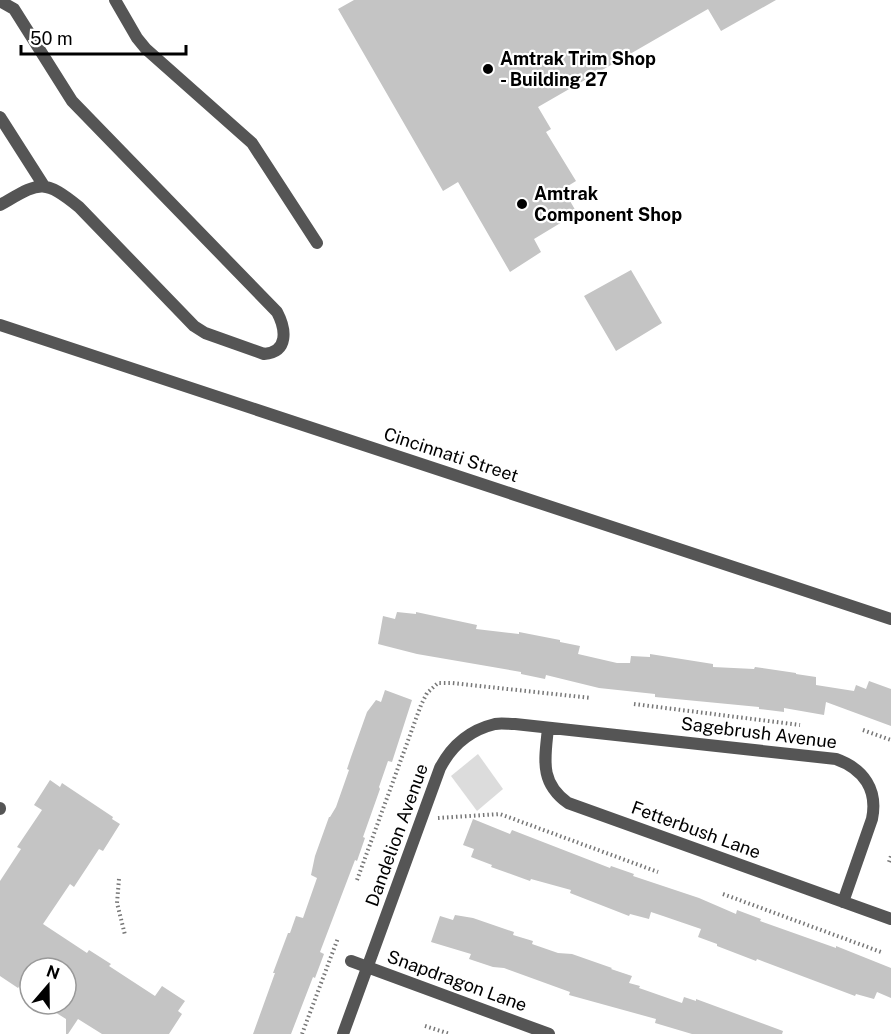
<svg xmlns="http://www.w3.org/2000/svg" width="891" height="1034" viewBox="0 0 891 1034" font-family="'Public Sans',sans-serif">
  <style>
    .green { fill: #dcdcdc }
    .building { fill: #c4c4c4 }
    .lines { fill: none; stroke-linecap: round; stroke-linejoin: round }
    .path { stroke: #777; stroke-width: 4; stroke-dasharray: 1.5 3; stroke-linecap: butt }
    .service { stroke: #555; stroke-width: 12 }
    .minor { stroke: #555; stroke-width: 12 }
    .tertiary { stroke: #555; stroke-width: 12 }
    .poi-dot { fill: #000; stroke: #fff; stroke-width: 2 }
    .labels { text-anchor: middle; stroke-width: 4.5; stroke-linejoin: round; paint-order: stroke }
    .poi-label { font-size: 18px; font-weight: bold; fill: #000; stroke: #fff; text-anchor: start }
    .street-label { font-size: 18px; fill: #000; stroke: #fff }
  </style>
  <rect width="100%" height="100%" fill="#fff"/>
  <!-- green -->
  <path class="green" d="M478,754l25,35 -26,22 -26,-35z"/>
  <!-- building -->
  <path class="building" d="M354,0h422l-55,31 -13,-22 -170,98 13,22 -5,3 30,49 -13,8 14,24 -43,26 7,13 -31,20 -52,-90 -15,9 -105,-182z
    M631,270l31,53 -46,28 -32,-55z
    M397,612l19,2v-2l61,13 -1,4 43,5v-2l41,8v2l20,4 -2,8 39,9h13l1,-7 19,1v-3l63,10v3l41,2 1,-2 41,6v1l20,3v8l38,6 2,-6 10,4 3,-8 22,8v37l-65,-24 -2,13 -40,-7v4l-25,-3v-2l-104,-10v-3l-56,-6 -53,-13 -1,4 -24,-5v-2l-104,-18 -39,-10 5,-28 12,3z
    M385,690l27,10 -20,62 -4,-1 -9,26 1,2 -17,48 2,1 -8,23 -2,-1 -35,92 4,2 -9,24 -2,-1 -22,57h-38l22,-61h-2l15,-40h2l6,-17 7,2 14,-40 -6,-3 4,-19 14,-39h1l6,-10 13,-37 -2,-1 4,-12 16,-45 9,-12 5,2z
    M50,780l10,7 2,-4 51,34 -1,2 8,5 -17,27 -4,-2 -25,38 -4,-3 -27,40 44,29 2,-3 22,14 -2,2 46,30 7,-10 23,15 -7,10 4,3 -13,20h-67l-24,-15 -10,15h-2v-15l-24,-15h24v-36h-36v22l-9,-6 -3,4 -18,-12v-95l21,-32 -4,-2 25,-37 -8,-5z
    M473,819l37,15 2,-4 98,38 1,-2 23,8 -1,2 66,22 37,16 1,-4 24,9 -1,2 76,27v-2l55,22v30l-14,-6 -3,7 -18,-5 -1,2 -98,-37 -1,2 -39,-15v-2l-19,-7 3,-8 -38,-13 -12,-4 -2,7 -19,-5 -1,2 -59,-23 1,-3 -40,-11 -1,2 -39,-14 1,-2 -21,-8 3,-8 -11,-4z
    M455,915l18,3 41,14 -1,3 20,6 -1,3 26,9 14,1 40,14 -1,1 21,7 -3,7 11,3 -1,2 43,15 2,-6 12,4v-2l87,32 -1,3h-90l-37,-11 1,-4 -87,-24 1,-3 -66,-24 -11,-1 -24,-8 2,-5 -40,-12 9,-26 13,4z"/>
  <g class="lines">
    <!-- path -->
    <path class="path" d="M634,704l166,21
      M863,730l28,10
      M438,818l62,-4 158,58
      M889,862l2,-6
      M119,879l-2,24 8,32
      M357,880l64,-175 6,-12 11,-10h14l139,15
      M723,894l158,58
      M425,1026l25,8
      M302,1034l36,-96"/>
    <!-- service -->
    <path class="service" d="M115,0l22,38 9,11 106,94 65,100
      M0,1l14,8 58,92 205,211c9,17 12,40 -13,42l-59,-21 -11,-7 -115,-119c-37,-30 -40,-24 -79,-2
      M0,117l44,69
      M0,809v-1"/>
    <!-- minor -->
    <path class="minor" d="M548,728c-3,31 -9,54 20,75l323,116
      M351,961l198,73
      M343,1034l97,-266c12,-23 30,-38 55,-44 6,-1 13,0 20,0l321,35c28,10 42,31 36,60l-29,83"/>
    <!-- tertiary -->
    <path class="tertiary" d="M0,325l891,294"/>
  </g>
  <!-- markers -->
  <g class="poi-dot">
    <circle cx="488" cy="69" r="6"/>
    <circle cx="522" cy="204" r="6"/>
  </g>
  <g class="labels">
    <!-- poi labels -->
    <g class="poi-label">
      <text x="500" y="65">Amtrak Trim Shop<tspan x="500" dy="21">- Building 27</tspan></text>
      <text x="534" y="200">Amtrak<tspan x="534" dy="21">Component Shop</tspan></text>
    </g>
    <!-- street labels -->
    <g class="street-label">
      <text transform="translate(451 455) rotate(18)" y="6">Cincinnati Street</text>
      <text transform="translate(759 733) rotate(7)" y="6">Sagebrush Avenue</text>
      <text transform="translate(696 830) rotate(20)" y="6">Fetterbush Lane</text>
      <text transform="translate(397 835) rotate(-70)" y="6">Dandelion Avenue</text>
      <text transform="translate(457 981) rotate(20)" y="6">Snapdragon Lane</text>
    </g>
  </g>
  <!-- north arrow -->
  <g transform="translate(48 986) rotate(20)"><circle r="28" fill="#ffffff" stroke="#999999" stroke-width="1.5"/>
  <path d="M0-4.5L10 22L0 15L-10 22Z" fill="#000000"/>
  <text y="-9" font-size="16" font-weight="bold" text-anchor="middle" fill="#000000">N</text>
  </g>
  <!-- scale -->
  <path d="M21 45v9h165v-9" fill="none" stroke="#000000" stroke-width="3"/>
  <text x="30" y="45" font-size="18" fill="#000000" stroke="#ffffff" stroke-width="4.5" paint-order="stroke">50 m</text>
</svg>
